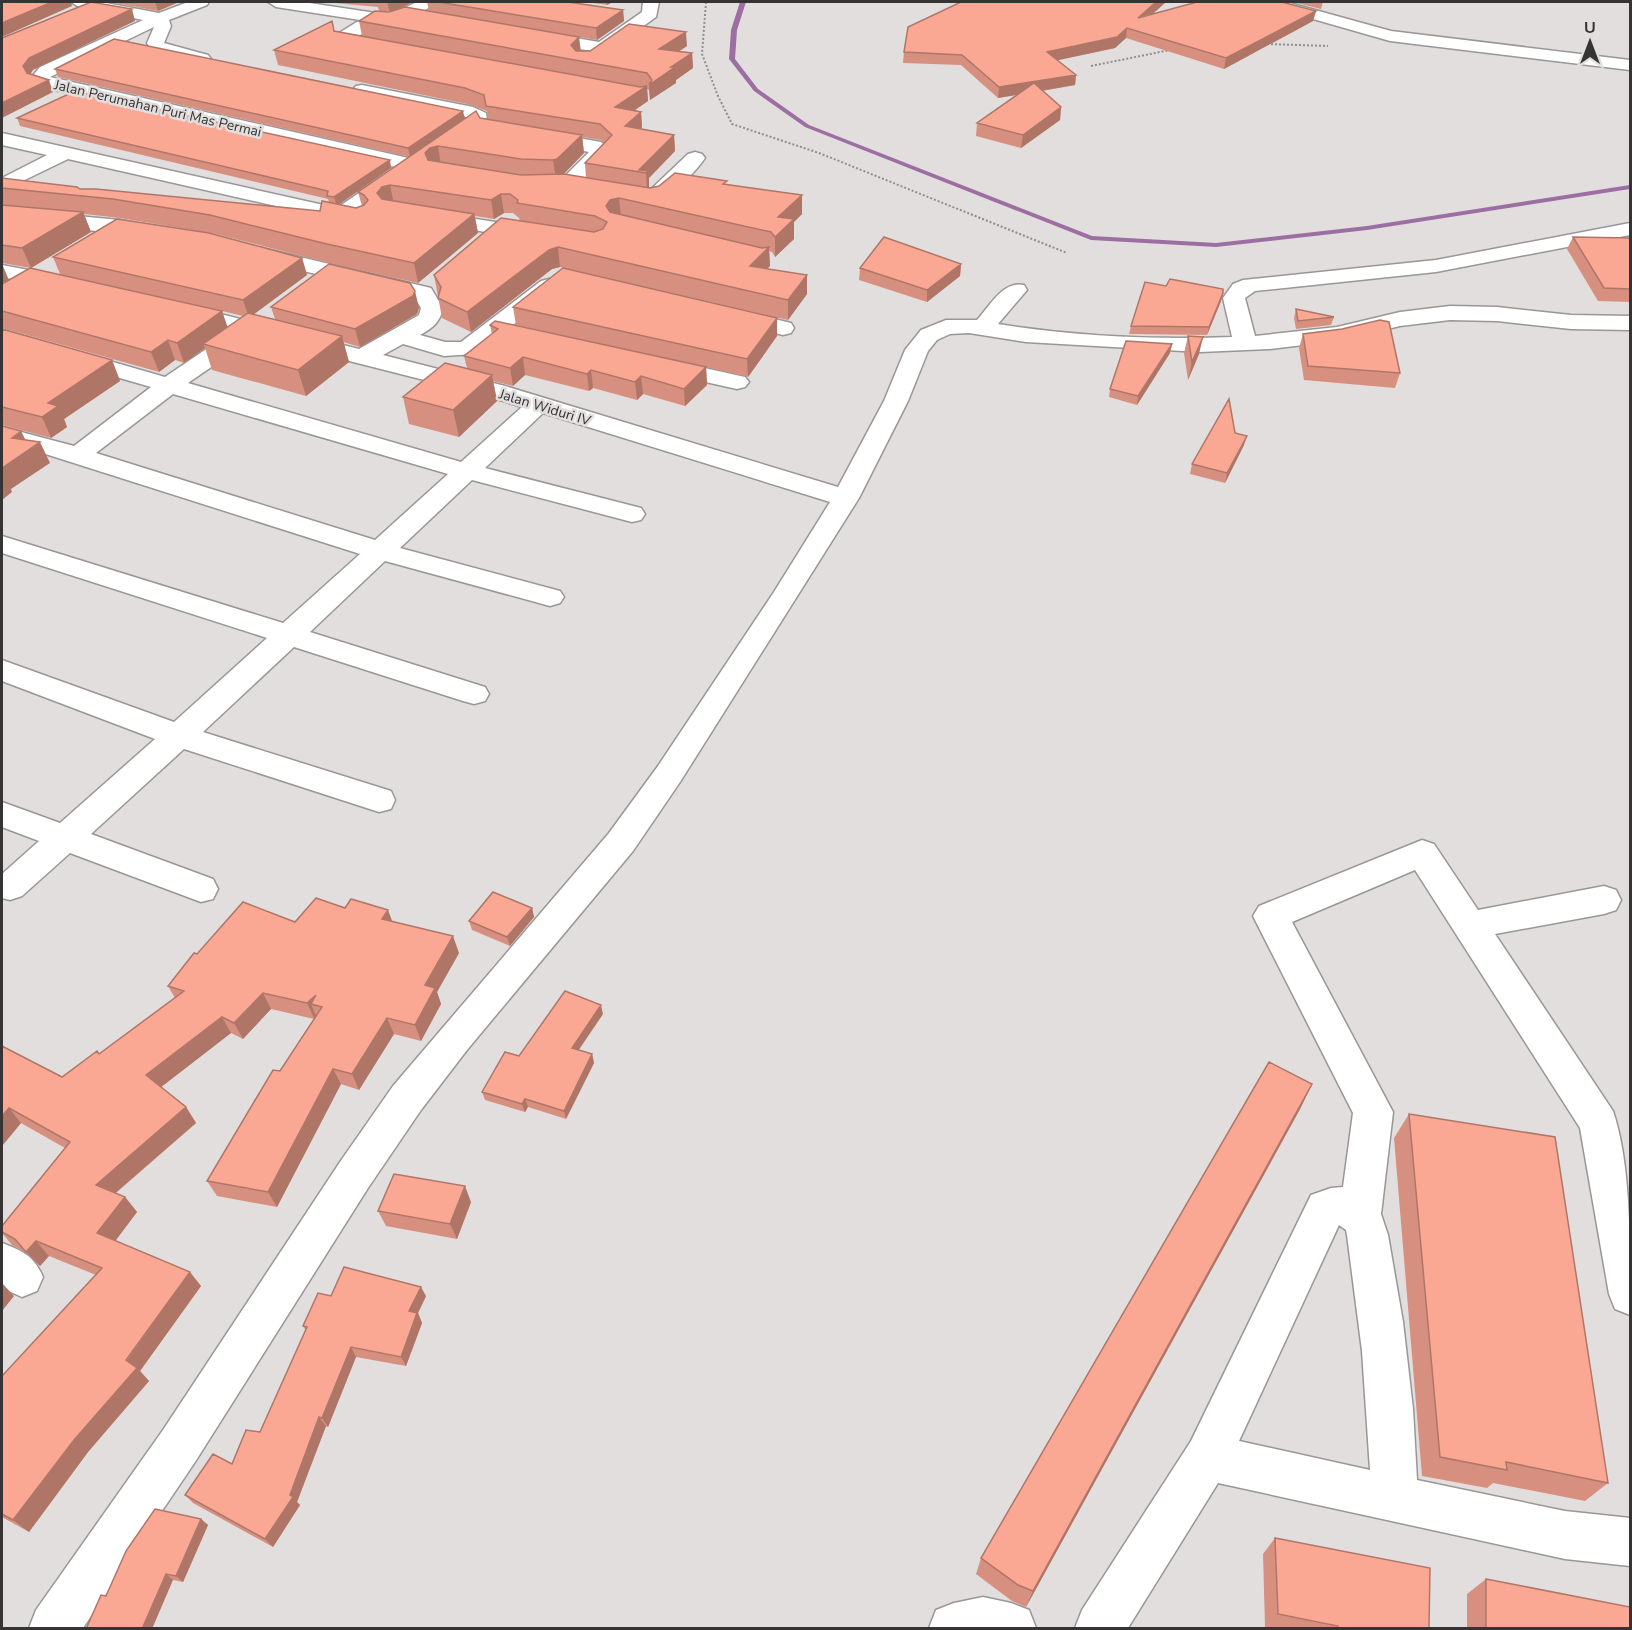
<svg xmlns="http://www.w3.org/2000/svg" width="1632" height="1630" viewBox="0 0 1632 1630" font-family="'Nunito Sans',sans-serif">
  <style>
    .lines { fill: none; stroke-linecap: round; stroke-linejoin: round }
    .stream { fill: #9c6ea2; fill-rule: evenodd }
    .minor-casing { stroke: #999696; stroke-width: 3 }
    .path { stroke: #908d8d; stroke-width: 2; stroke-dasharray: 2 2; stroke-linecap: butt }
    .minor { fill: #fff; fill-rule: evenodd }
    .wall { fill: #d7907f; fill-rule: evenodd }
    .shaded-wall { fill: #af7668 }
    .building { fill: #faa894; stroke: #af7668; stroke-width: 1.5 }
    .labels { text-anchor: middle; stroke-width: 5; stroke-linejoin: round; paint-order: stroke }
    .far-street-label { font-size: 14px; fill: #353333; stroke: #e2dede }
  </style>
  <rect width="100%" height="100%" fill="#e2dede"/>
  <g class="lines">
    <!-- stream -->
    <path class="stream" d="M740,2h6l-9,28 -2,29 23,30 51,36 283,111 124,7 151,-17 263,-41v4l-263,41 -151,17 -125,-7 -286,-113 -51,-36 -25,-32 2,-29z"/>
    <!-- minor casing -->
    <g class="minor-casing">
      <path id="minor" d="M71,2h30l58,11 29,-11h21l-2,3 -38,15 2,6 -7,17 44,12 3,4 -3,4 -6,1 -51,-14 -4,-7 7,-16 -104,50 363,82 7,2 3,4 -3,4 -7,2 -363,-82 -17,-6 -3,-4 10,-12 103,-47 -64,-13z
        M268,2h35l86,13 28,-13h19l-2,3 -11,6 17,4 2,3 -8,5 -28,-4 -15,6 -13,-2 -22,15 30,6 2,4 -2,4 -6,1 -42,-9 -2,-4 3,-7 21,-13 -84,-13z
        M643,2h16l-3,15 -51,37 -6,1 -8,-4 -56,-10 -8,-5 8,-5 64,11 43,-30z
        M1262,2h24l105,29 239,29v10l-240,-29 -126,-36z
        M362,85l111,22 13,6 1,8 -29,22h-14l-2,-4 27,-20 -7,-4 -106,-21 -3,-4 3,-4z
        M539,131l62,11 10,9 -37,38 -19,5 -28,-4 -3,-4 3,-4 33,-1 29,-29 -57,-11 -2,-4 2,-4z
        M2,133l335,75 54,-37h14l3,4 -51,37 10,3 3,4 -3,4 -7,2 -292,-66 -66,32v-13l45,-23 -45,-10z
        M695,152l7,2 3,4c-9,13 -33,39 -47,45 -6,3 -13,1 -19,-1l-3,-4 3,-4 9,-2 40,-38z
        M2,209l118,11 40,7 3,4 -3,4 -7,2 -151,-16z
        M431,212l103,16 7,2 3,4 -3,4 -7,2 -110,-18 -3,-4 3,-4z
        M1630,223v12l-194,37 -181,19 -10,7 10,38 82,-9 63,-15 50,-6 47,1 74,8 59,1v14l-59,-1 -74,-8 -47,-1 -50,6 -63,15 -68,8 -69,3 -174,-10 -57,-9 -19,1 -13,6 -9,11 -20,50 -49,97 -179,284 -47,69 -166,199 -46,60 -53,78 -173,274 -112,166h-54l7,-18 127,-180 177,-268 53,-76 216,-253 49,-67 116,-174 56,-90 -287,-89 -58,55 156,40 4,6 -4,6 -9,2 -160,-42 -72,68 160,43 4,6 -4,6 -10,3 -165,-45 -75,71 175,55 4,7 -4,7 -11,3 -11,-3 -169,-54 -91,85 188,59 4,9 -4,9 -12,3 -195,-63 -93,85 122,45 5,10 -5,10 -12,3 -131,-49 -48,43 -12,4 -8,-2v-24l37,-33 -37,-14v-25l58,21 95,-84 -153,-58v-21l172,62 93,-84 -265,-85v-17l281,87 77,-69 -324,-103 -34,-9v-15l72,19 77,-59 -149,-43v-14l163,47 68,-46 -60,-15 -3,-5 3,-5 8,-2 178,45 60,-34 2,-7 -6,-10 -161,-39 -3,-5 3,-5 8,-1 169,40 12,20c-3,14 -10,20 -23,27l25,7h16l80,-61 8,-2 8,2 3,5 -3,5 -82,63 -31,2 -41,-12 -20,11 122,31 333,101 46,-86 21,-51 16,-20 25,-10h31c12,-13 26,-40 47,-35l3,5 -29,34c76,12 157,16 234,13l-9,-39 10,-14 10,-4 193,-20zM255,337l232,59 35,11 -61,55 -273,-79zM173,394l275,80 -73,66 -279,-87z
        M2,265l69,13 3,5 -3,5 -8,2 -61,-13z
        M733,309l58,14 3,5 -3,5 -8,2 -58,-14 -3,-5 3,-5z
        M664,359l81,18 4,5 -4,5 -8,2 -81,-18 -4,-5 4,-5z
        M1422,840l12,4 44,66 126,-24 12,4 5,10 -5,10 -12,4 -109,20 118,177c19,56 17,142 17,204l-15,-6 -6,-15 -29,-166 -165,-258 -123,52 101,190 -12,102 7,21 15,87 10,87 4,71 148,31 65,7v48l-65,-7 -347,-76 -90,145h-53l7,-18 109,-169 120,-246 20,-7 12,-1 10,-74 -100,-197 6,-10zM1339,1225l7,5 1,5 15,116 8,119 -131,-29z
        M2,1243c21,8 32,13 41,34l-6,14 -15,6 -20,-9z
        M983,1597l28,6 18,7 7,18h-107l7,-18 18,-7z"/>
    </g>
    <!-- path -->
    <path class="path" d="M706,2l-4,52 16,42 14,28 87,29 248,100
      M1267,44l61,2
      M1091,66l79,-16"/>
    <!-- minor -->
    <use href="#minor" class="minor"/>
  </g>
  <!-- wall -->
  <path class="wall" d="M110,2h69l-21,9z
    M324,2h89l-19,9 187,40 106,-5 -8,5 13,2 1,15 -17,12v3l-26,17 -1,-10 -2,-1 1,12 -13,9 6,2 1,15 -1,2 33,6 1,16 -26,27v10l78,-4 75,30 -8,8v17l-19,18 -3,-5 -3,-1 1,15 -3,3 40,6v19l-19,26 -228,-53 -8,2 -81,63 -29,-14 -8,-43 86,-54 -1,-3 -6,-5h-9l-10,6 -19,-3 3,17 -60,50 -85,-19 -117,-30 -96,-16 -36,-4 7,18 -60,36 -29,-5v-85l78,11 240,22 9,-9 -1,-3 -308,-73 -3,-8 374,50 -53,36 18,4 6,-2 -4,-14 52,-35 -352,-80 -3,-8 410,50 15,-1 8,1 -1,-8 -20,-7 -189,-39 -4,-15 60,-19 155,28 -127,-23 -3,-15 20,-10 -1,-4zM582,137l19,3 3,3 -19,20 1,15 -23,-4 21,-21z
    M427,2h141l55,8 1,11 -27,19 -168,-29z
    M585,2h28l-6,3z
    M961,2h205l-14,12 164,-3 -3,10 -89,48 -98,-31 -11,10 -58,12 19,15 -1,10 -33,6 19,16 -1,13 -39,28 -45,-12 1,-13 40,-28 -19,3 -37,-33 -58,-2 1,-11z
    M1293,2h30l-2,7z
    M1573,237l57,1v64l-32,-1 -31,-52z
    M53,257l249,1 5,17 -54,39 22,5 -4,-12 148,1 -2,6 -57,33 -17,-5 6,20 -43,34 -94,-26 -7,-22 -21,15 -9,-3 -16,12 -157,-44v-64l7,16 51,-6zM222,311l21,5 -16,11z
    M961,264l-1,12 -33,26 -68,-22 1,-12z
    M1166,286l57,7 -2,8 -14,34 -78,-1 2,-8z
    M513,307l264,11v18l-29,41 -42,-10 1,18 -22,21 -42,-12 -6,6 -44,-12 -4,3 -64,-16 -12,11 -20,-5 4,20 -38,36 -50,-13 -6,-27 64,-29 -3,-12 28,-22 -2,-9 132,24 -106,-24z
    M1296,309l38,8 -3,8 -35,4 -2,-11z
    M2,329l110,31 8,21 -56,38 3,8 -16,11 -49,-13z
    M1342,329l58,44 -5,15 -91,-8 -5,-32 4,-14z
    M1188,336l11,18 -11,26 -4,-27z
    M1172,344l-2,9 -33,52 -28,-8 1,-8z
    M1235,433l9,12 -19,38 -35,-9 2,-10z
    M345,908l48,13 66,32 -22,39 4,12 -20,37 -27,-7 -35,56 -18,-6 -64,123 -60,-11 -10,-15 107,-162 -43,-10 -28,30 -12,-6 -70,54 25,20 10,16 -80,70 9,4 12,15 -22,29 86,45 -61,85 9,10 -61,71 -59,80 -27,-15v-141l94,-101 -47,-19 -9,10 -13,-13 -15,-8 -10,-12v-7l63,-78 -44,-25 -19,23v-100l60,31 37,-23 76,-56 -7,-12 29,-32 98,-32z
    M532,908l2,9 -24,29 -38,-16 -3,-9z
    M603,1014l-25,36 14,4 2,9 -28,56 -38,-12 -3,5 -40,-12 -3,-8 37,-36z
    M1312,1084l-12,25 -274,498 -14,-6 -36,-27 5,-16z
    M1409,1114l199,369 -23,18 -92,-18 -6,5 -65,-12 -28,-338z
    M471,1202l-14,37 -71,-13 -8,-15z
    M331,1296h95l-8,17 4,10 -16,43 -50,-9 -28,70 -2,-1 -29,76 3,3 -27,42 -80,-44 -8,-8 47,-31 28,-32 46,-101 -3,-5z
    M201,1519l7,6 -25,57 -10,-2 -67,16z
    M1275,1538l154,91h-158l-6,-2 -2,-73z
    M1486,1579l144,50h-163v-35z"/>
  <!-- shaded-wall -->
  <path class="shaded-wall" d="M52,2h19l1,4 -70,31v-14z
    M155,2h24l-21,9z
    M387,2h26l-23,11z
    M606,2h7l-6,3z
    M1156,2h10l-29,26 1,-10z
    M132,9l3,12 -102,49 -5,8 -5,-12 6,-8z
    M623,10l1,11 -27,19 -1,-12z
    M1316,11l-3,10 -89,48 2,-11z
    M1127,28l-1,10 -11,10 -70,15 2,-11z
    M686,32l1,14 -27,18 -1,-15z
    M579,37l2,15 -8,8 -2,-15z
    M692,53l1,15 -17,12v3l-26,17 -1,-15 22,-18z
    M1076,75l-1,10 -77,13 1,-11z
    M49,80l4,12 -51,26v-15z
    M647,86l1,15 -32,22 -1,-16z
    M1061,107l-1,13 -39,28 2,-13z
    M463,111l2,8 -55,38 -2,-9z
    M641,112l1,15 -15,15 -2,-16z
    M582,135l2,18 -24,25 -4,1 -3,-19z
    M674,135l1,16 -26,27v10l-2,2 -1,-17 -7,-3z
    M438,146l3,19 -12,7 -4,-19 5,-5z
    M390,160l1,8 -54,38 -3,-9z
    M390,185l4,19 -8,2 -9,-13 5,-6z
    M501,194l3,19 -10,6 -3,-19z
    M802,195v19l-8,8v17l-19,18v-20l3,-20z
    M619,198l2,19 -9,2 -6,-13 4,-6z
    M83,212l8,20 -60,36 -9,-20z
    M474,214l4,19 -60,50 -4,-20z
    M558,247l2,20 -8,2 -81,63 -4,-20 82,-62z
    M769,247l1,19 -20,20v-20z
    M302,258l5,17 -58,43 -6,-18z
    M2,264l7,17 -7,6z
    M961,264l-1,12 -33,26v-12z
    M807,275v19l-19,26v-20z
    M415,291l4,17 -2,6 -57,33 -5,-18z
    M1223,293l-2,8 -14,34 2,-8z
    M222,311l7,20 -26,13 2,4 -21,15 -7,-20z
    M777,318v18l-29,41 -1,-18z
    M342,336l7,26 -43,34 -8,-26z
    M1203,337l-4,17 -11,26 4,-18z
    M168,340l7,20 -16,12 -8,-20z
    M1172,344l-2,9 -33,52 1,-9z
    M523,357l2,18 -12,11 -3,-18z
    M112,360l8,21 -56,38 3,8 -16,11 -9,-21 6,-14z
    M706,367l1,18 -22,21 -1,-17z
    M591,370l2,18 -4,3 -2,-17z
    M492,375l5,26 -38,36 -6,-27z
    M641,376l2,18 -6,6 -2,-18z
    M21,431l9,18 10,-7 10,21 -39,26 1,3 -10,8v-32l10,-30z
    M1247,436l-3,9 -19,38 2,-10z
    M532,908l2,9 -24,29 -3,-9z
    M388,910l6,16 -12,-7z
    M453,936l6,17 -22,39 4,12 -20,37 -6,-16 10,-40z
    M263,993l8,16 -28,30 -9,-16z
    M316,995l-5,9 6,14 -2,2 -8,-17z
    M601,1005l2,9 -29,43 -2,-9z
    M222,1017l9,16 -75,58 -10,-16z
    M387,1018l7,16 -35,56 -7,-16z
    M592,1054l2,9 -28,56 -2,-8z
    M333,1069l8,15 -64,123 -9,-15z
    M1312,1084l-12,25 -274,498 7,-16z
    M525,1099l3,8 -3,5 -3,-8z
    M186,1107l10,16 -89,77 -11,-15z
    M9,1108l12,15 -19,23v-30z
    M465,1186l6,16 -14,37 -7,-15z
    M125,1197l12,15 -27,36 -13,-15z
    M36,1241l13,15 -9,10 -14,-14z
    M190,1272l11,14 -61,85 9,10 -61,71 -59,80 -16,-12z
    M2,1283l12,13 -12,15z
    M421,1287l5,9 -8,17 4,10 -16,43 -5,-9 8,-46z
    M351,1347l5,10 -28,70 -6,-9z
    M319,1417l7,9 -29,76 3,3 -27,42 -8,-8 25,-44z
    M201,1519l7,6 -25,57 -7,-6z
    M166,1574l7,6 -21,49h-10z"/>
  <!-- building -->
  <path class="building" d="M2,2h50l-50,21z
    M91,2l41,7 -103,49 -6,8 4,7 22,7 -47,23v-65z
    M438,2h130l55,8 -27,18z
    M961,2h195l-18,16 59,-16h85l34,9 -90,47 -99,-30 -10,9 -70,15 29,23 -77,12 -37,-32 -58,-3 4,-25z
    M405,7l174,30 -8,8 5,6h14l39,-27 57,8 -27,17 33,4 -21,14h4l-26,18 3,-5 -5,-7 -288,-52 16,-10 14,1z
    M332,21l2,10 306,56 7,-1 -32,21 26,5 -16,14 49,9 -35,35 9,1 -2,2 -61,-10 27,-28 -12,-11 -114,-18 -2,-11 -19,-7 -191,-38z
    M114,39l349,72 -55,37 -353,-79z
    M1034,83l27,24 -38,28 -46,-12z
    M75,91l315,69 -56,37 -7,-1 1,-5 -311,-73z
    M476,111l4,7 102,17 -25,24 -4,1 -32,-1 -83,-13 -8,2 -5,5 3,7 93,15 43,-1 86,14 9,-2 16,-13 52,8 -4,3 79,11 -24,22 16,2 -19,18 -4,-5 -152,-34 -9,2 -4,6 4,6 152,36 7,-1 -19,19 57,9 -19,25 -230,-53 -9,3 -82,62 -29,-14 3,-11 -7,-12 67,-57 93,14 9,-3 4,-7 -12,-6 -78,-13 1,-3 -8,-6h-9l-10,6 -101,-15 -8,2 -5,6 5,6 92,15 -60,49 -87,-19 -117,-29 -97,-16 -111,-11v-10l75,9 3,2h16l224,22 2,-10 34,7 8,-3 4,-5 -4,-5 -6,-3z
    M2,205l81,7 -61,36 -20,-3z
    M117,219l92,14 93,25 -59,42 -190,-43z
    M884,237l77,27 -34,26 -67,-22z
    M1573,237l57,1v51l-26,-1z
    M329,264l81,19 5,8 -2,5 -58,33 -84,-22z
    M30,268l192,43 -45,32 -9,-3 -17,12 -149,-41v-27z
    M563,268l214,50 -30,41 -234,-52z
    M1170,279l53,10v4l-14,34 -78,-1 14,-44 21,4z
    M1296,309l38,8 -36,4z
    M248,313l94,23 -44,34 -95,-26z
    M1380,320l9,2 11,51 -92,-7 -5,-32 39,-5z
    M495,321l211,46 -22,22 -43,-13 -6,6 -44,-12 -4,4 -64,-17 -13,11 -46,-12 34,-27 -8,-4z
    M2,329l110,31 -64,43 10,3 -16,11 -40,-10z
    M1188,336l15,1 -11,25z
    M1126,341l46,3 -34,52 -28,-7z
    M445,363l47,12 -39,35 -50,-13z
    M1229,399l6,34 12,3 -20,37 -35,-9z
    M2,426l19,5 -9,7 28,4 -38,26z
    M493,892l39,16 -25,29 -38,-16z
    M316,898l29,10 6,-9 37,11 -6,9 71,17 -28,49 10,3 -20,37 -28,-7 -35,56 -19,-5 -65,123 -61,-11 66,-111 7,1 42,-64 -11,-3 5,-9 -9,8 -44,-10 -29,30 -12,-6 -76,58 40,32 -90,78 29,12 -28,36 93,39 -64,88 11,8 -63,72 -61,80 -11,-6v-138l100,-108 -66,-27 -10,11 -11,-13 -13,-7v-6l68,-84 -61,-34 -7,8v-70l60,31 35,-26 2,3 85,-63 -16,-5 26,-33 3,1 46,-52 52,20z
    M565,991l36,14 -29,43 20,6 -28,57 -39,-12 -3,5 -40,-12 23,-40 14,4z
    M1269,1062l43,22 -279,507 -15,-6 -37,-27z
    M1409,1114l146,23 53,346 -102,-21 1,8 -67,-13z
    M394,1174l71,12 -15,38 -72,-13z
    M344,1267l77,20 -12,24 8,2 -16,44 -50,-10 -29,71 -3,-1 -29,78 3,2 -28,42 -80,-44 28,-41 19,10 14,-34 14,2 47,-105 -4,-1 15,-33 13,3z
    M155,1509l46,10 -25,57 -10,-2 -24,55h-56l15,-34 5,1 20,-45z
    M1275,1538l155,30 -1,61h-91v-3l-60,-12z
    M1486,1579l144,28v22h-144z"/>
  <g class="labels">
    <!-- far-street labels -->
    <g class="far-street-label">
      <text transform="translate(158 108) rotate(13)" y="5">Jalan Perumahan Puri Mas Permai</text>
      <text transform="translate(545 407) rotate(17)" y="5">Jalan Widuri IV</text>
    </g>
  </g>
  <!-- border -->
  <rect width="1632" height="1630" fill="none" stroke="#353333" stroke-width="6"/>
  <!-- north arrow -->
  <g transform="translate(1590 42)" stroke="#e2dede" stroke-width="4.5" paint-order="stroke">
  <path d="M0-4.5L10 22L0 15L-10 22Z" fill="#353333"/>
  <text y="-9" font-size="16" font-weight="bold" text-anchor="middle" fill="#353333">U</text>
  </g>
</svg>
